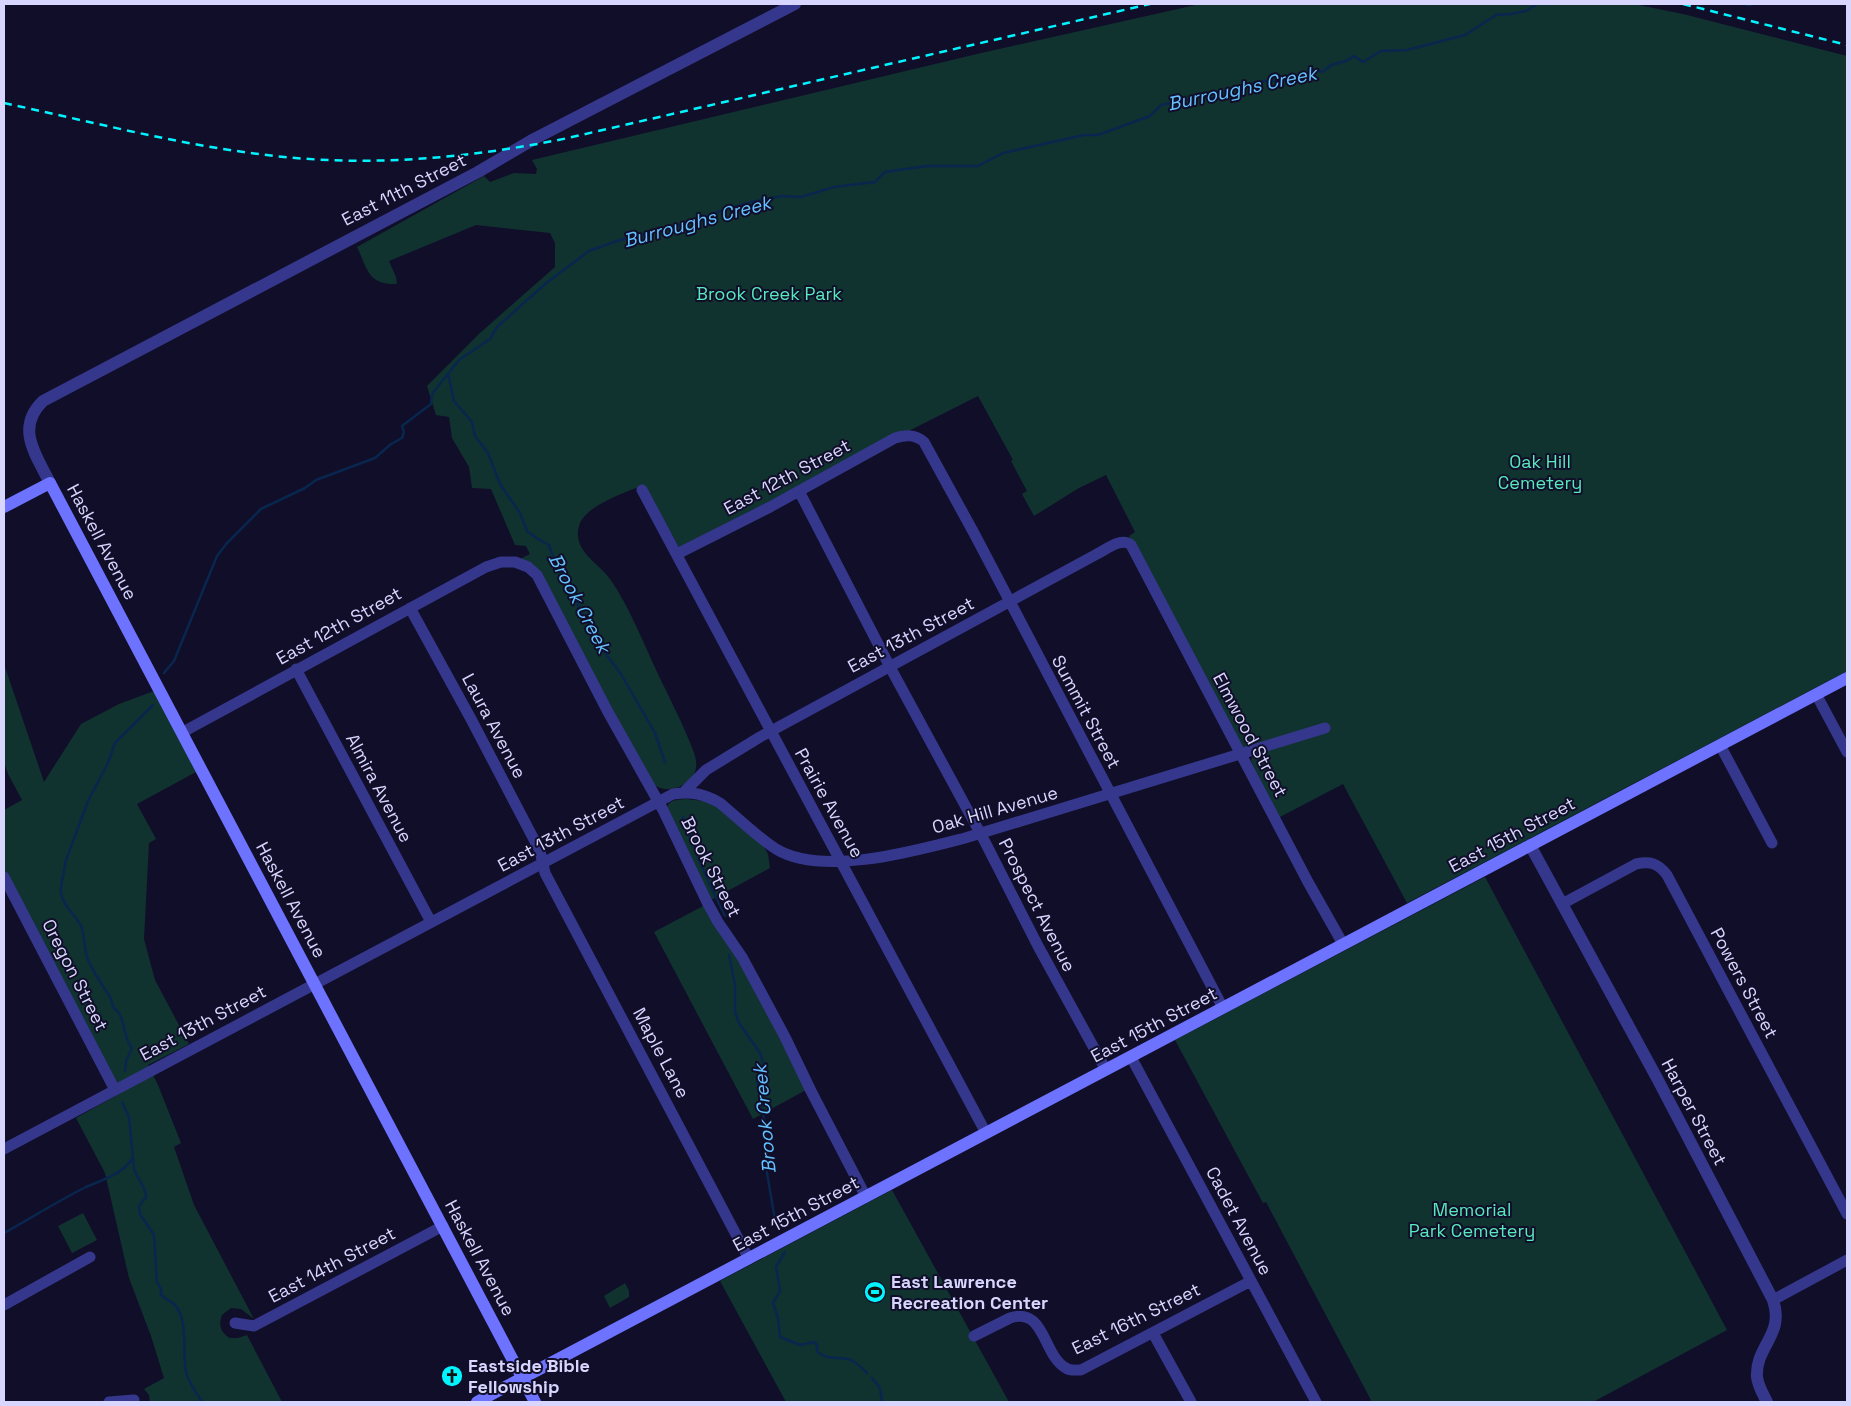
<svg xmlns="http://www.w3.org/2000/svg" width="1851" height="1406" viewBox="0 0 1851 1406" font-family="'Space Grotesk',sans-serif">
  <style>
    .green { fill: #103330 }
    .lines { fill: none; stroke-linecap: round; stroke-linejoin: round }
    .stream { stroke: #08264e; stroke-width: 2.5 }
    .minor { stroke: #35378c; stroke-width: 11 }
    .tertiary { stroke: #35378c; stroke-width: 12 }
    .secondary { stroke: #6d72ff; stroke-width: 12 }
    .rail { stroke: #02f5ff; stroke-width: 2.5; stroke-dasharray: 8 6; stroke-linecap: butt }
    .labels { text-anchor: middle; stroke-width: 4; stroke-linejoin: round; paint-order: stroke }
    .street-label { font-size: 18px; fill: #d8d6ff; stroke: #110e29 }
    .park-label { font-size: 18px; fill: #57eabc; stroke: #110e29 }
    .poi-label { font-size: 18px; font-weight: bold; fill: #d8d6ff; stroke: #110e29; text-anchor: start }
    .water-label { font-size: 19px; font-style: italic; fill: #64c1ff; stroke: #110e29 }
  </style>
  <rect width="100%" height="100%" fill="#110e29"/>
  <!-- green -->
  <path class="green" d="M1200,4h434l49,10 164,42v615l-440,232 -64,-119 -65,34 -27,-57 2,-7 -10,-6 -114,-212 6,-4 -29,-57 -27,13 -45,28 -12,-22 5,-3 -16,-30 2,-1 -35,-64 -299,151 -35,-62c-18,7 -60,21 -65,41 -7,25 20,37 31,53 19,27 34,65 48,95 12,25 25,50 35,76 3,8 5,16 1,24 -8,14 -29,21 -42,9l-88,-164 -44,-60 10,-5 -4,-8 -11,-1 -24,-56 -19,-1 -3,-21 -17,-29 -3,-21 -13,-2 -9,-29 53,-53 75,-66v-24l-5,-10 -74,-8 -87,36 7,16 1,7c-29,1 -29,-14 -40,-37l127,-71 6,6 24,-9 22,1 1,-5 -5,-9 445,-106z
    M4,664l40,118 37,-58 38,-20 35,-13 42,81 -59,32 19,35 -7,4 -5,96 11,41 34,64 -41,21 10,20 23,58 -7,4 20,58 60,114 -13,-10 -10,-1 -9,7c-4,10 -1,18 8,23h8l9,-3 35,67h-132l-1,-7 -5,-6 20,-11 -13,-42 -22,-58 -24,-105 -29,-55 45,-25 -117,-223v-60l18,-10 -14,-26 -4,-12z
    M686,799l18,2 15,7 44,37 5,9 2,14 -59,32 -44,-91c1,-10 11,-9 19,-10z
    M1485,877l242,453 -134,72h-221l-106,-200 -3,1 -88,-163z
    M705,905c37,60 71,121 101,185l-53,29 -99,-187z
    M892,1190l117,212h-223l-66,-121z
    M83,1213l14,27 -25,13 -14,-27z
    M625,1283l4,8v6l-19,11 -6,-12z"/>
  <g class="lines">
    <!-- stream -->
    <path class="stream" d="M1745,4l5,1 2,-1
      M448,374l6,27 18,21 3,14 13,17 12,31 20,29 7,18 11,8 11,6 6,17 21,35 3,12 12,17 8,19 22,29 34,59 10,29
      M164,673l10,-12 43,-105 10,-13 34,-34 44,-21 11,-8 59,-22 16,-14 11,-6 2,-6 -2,-6 29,-22 1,-10 27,-34 31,-21 7,-12 48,-43 44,-33 28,-10 70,-18 27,-10 37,-11 31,-6 19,1 33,-10 41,-5 10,-10 42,-6h51l25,-13 81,-18h14l52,-19 11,-11 42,-9 9,2 18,-9 33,-8h22l27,-9 12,-1 7,-6 15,-4 8,-5 9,6 18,-11 26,-1 58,-15 31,-20 15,-1 15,-3 11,-7
      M683,817c11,35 26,67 42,99
      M729,955l6,30v27l4,11 21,30 4,12 -7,16 8,44 2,48 7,41 5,14
      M125,1071l1,-10 6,-13c-7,-7 -7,-24 -13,-35 -2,-2 -4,-4 -6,-6 -1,-3 -1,-7 -3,-10 -8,-13 -18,-26 -23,-40 -3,-10 -2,-21 -6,-31 -6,-12 -18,-20 -20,-33 -1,-10 4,-20 4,-30l23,-62 20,-38 7,-20 38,-38
      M122,1102l7,15 5,52c3,10 12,17 12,28l-7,9 1,8 14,21 3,47 4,7v6c4,3 9,6 13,9 15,15 8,48 12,68 2,10 11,21 16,30
      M4,1233c27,-15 54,-32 82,-46 14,-6 37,-13 46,-28
      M785,1252l-9,15 4,24 -7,12 5,15 2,19 20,8 14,-3 3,3v6c9,10 22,5 34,9 6,3 11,8 16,13
      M872,1378l8,10 2,14"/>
    <!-- minor -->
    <path class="minor" d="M642,490l344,643
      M799,491l91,176 95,175 53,104 68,124
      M677,554l93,-47 125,-69c11,-3 20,-4 29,4l51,93 248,473
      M410,608l61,111 69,132 5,22 204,386
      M296,669l135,253
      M1816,694l31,58
      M183,732l303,-165 15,-5h14l13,5 9,8 71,137 55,98 44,92 11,20 24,35 43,80 26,54 55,106
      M1720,745l52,98
      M684,792l22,-22 54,-33 337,-183c10,-5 24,-17 34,-9l177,337 35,62
      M4,877l111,213
      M1562,904l74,-40c14,-3 22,-1 31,11l180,339
      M1131,1057l185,345
      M4,1149l669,-355c19,-3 31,0 47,9 18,15 36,33 56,46 46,28 139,2 189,-11l360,-110
      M1773,1300l74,-40
      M4,1305l86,-48
      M235,1323l19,3 189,-100
      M1153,1333l38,69
      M974,1336l36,-18c35,-12 33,38 56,50 4,3 10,2 15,2l170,-89
      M109,1402l25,-2"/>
    <!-- tertiary -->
    <path class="tertiary" d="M50,483c-14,-28 -35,-55 -7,-82l435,-229 56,-33 261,-135
      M1530,845l128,235 115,220c12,35 -18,46 -16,77 1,9 6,17 10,25"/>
    <!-- secondary -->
    <path class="secondary" d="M4,507l46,-24 485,919
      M477,1402l1370,-724"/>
    <!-- rail -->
    <path class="rail" d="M1683,4l164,41
      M4,103c89,19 179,43 271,53 98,11 196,2 293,-18l582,-134"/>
  </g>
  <!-- icons -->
  <defs>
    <g id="stadium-disc" transform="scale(1.125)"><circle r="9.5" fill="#02f5ff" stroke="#110e29"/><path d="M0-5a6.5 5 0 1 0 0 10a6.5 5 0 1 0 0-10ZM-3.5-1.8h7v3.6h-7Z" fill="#111"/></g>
    <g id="church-disc" transform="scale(1.125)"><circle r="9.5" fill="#02f5ff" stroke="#110e29"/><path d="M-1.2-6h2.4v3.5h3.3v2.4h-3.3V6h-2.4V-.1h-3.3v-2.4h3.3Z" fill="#111"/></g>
  </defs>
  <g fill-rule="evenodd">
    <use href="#stadium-disc" x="875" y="1292"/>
    <use href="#church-disc" x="452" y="1376"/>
  </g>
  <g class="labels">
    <!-- street labels -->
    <g class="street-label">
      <text transform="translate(404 190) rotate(-27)" y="6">East 11th Street</text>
      <text transform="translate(787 477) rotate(-28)" y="6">East 12th Street</text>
      <text transform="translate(102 542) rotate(62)" y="6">Haskell Avenue</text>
      <text transform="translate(339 626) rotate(-29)" y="6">East 12th Street</text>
      <text transform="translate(911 635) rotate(-28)" y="6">East 13th Street</text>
      <text transform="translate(1086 712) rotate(62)" y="6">Summit Street</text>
      <text transform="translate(494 726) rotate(62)" y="6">Laura Avenue</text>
      <text transform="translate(1250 735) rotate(62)" y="6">Elmwood Street</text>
      <text transform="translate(379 788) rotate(62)" y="6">Almira Avenue</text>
      <text transform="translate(829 803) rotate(61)" y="6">Prairie Avenue</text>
      <text transform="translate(995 810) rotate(-16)" y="6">Oak Hill Avenue</text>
      <text transform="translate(561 834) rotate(-28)" y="6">East 13th Street</text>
      <text transform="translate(1512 835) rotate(-28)" y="6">East 15th Street</text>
      <text transform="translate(711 867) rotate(63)" y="6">Brook Street</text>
      <text transform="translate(291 900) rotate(62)" y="6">Haskell Avenue</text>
      <text transform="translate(1037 905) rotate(63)" y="6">Prospect Avenue</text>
      <text transform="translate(75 975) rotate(63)" y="6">Oregon Street</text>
      <text transform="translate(1744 983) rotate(62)" y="6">Powers Street</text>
      <text transform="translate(203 1023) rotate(-28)" y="6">East 13th Street</text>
      <text transform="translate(1154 1025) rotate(-28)" y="6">East 15th Street</text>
      <text transform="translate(661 1053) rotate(62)" y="6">Maple Lane</text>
      <text transform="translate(1694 1112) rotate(62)" y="6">Harper Street</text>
      <text transform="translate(796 1214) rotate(-28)" y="6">East 15th Street</text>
      <text transform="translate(1239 1221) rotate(62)" y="6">Cadet Avenue</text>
      <text transform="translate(480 1258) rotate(62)" y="6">Haskell Avenue</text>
      <text transform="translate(332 1265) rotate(-28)" y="6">East 14th Street</text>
      <text transform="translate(1136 1319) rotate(-26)" y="6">East 16th Street</text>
    </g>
    <!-- park labels -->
    <g class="park-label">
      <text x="769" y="300">Brook Creek Park</text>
      <text x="1540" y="468">Oak Hill<tspan x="1540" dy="21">Cemetery</tspan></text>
      <text x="1472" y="1216">Memorial<tspan x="1472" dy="21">Park Cemetery</tspan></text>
    </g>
    <!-- poi labels -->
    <g class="poi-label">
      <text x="891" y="1288">East Lawrence<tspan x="891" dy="21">Recreation Center</tspan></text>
      <text x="468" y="1372">Eastside Bible<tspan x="468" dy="21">Fellowship</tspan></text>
    </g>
    <!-- water labels -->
    <g class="water-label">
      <text transform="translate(1242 88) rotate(-12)" y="7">Burroughs Creek</text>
      <text transform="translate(697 221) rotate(-15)" y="7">Burroughs Creek</text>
      <text transform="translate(580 603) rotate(62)" y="7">Brook Creek</text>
      <text transform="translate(764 1119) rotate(-95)" y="7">Brook Creek</text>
    </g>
  </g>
  <!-- border -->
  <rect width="1851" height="1406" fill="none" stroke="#d8d6ff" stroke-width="10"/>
</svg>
